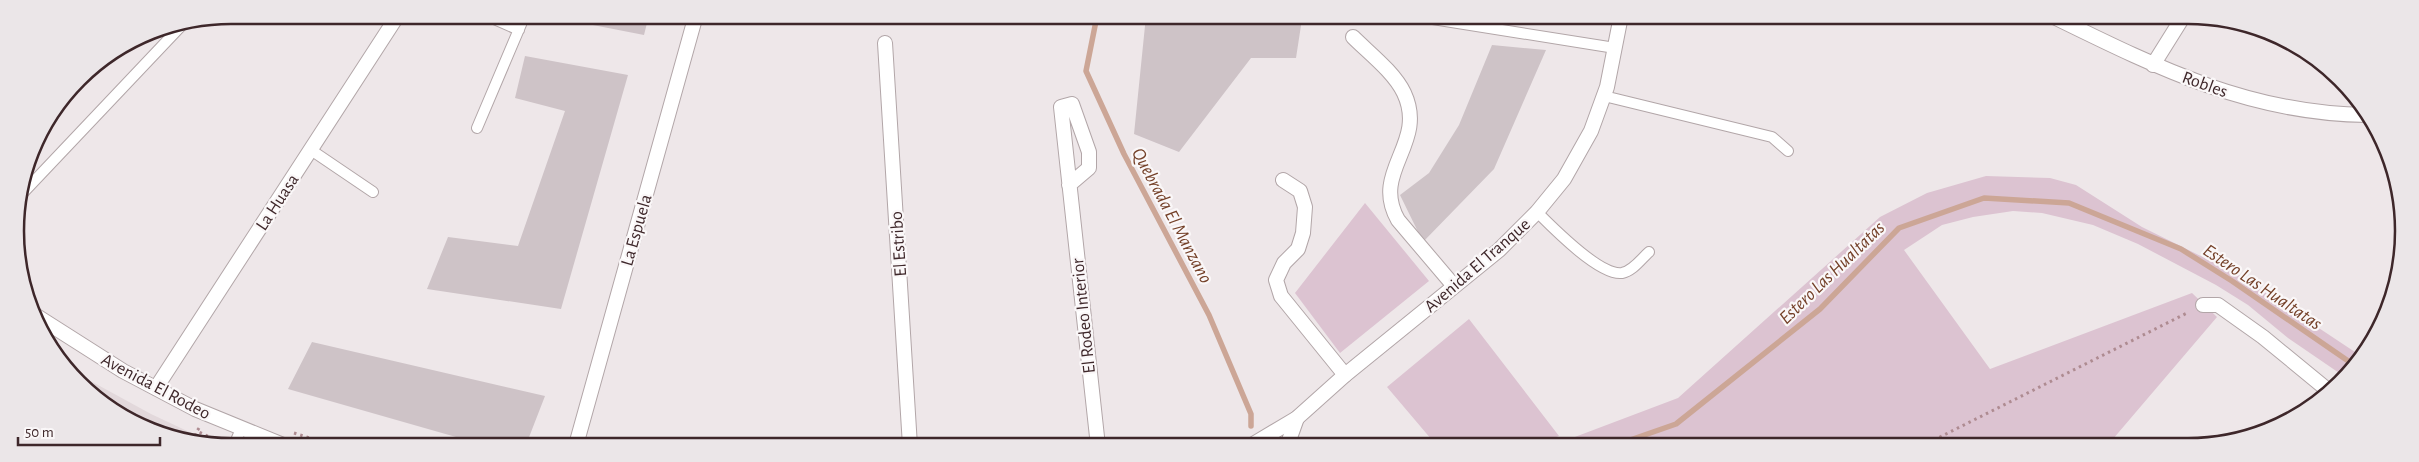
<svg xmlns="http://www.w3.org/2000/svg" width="2419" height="462" viewBox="0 0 2419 462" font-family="'Alegreya Sans',sans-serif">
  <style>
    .built { fill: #e2d8db }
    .green { fill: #dcc3d1 }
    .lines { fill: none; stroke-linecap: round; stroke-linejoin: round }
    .stream { stroke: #cca696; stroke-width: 5.5 }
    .building { fill: #cec3c7 }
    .service-casing { stroke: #b2a6a8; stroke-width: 12 }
    .minor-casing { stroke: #b2a6a8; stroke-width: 16 }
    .tertiary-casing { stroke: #b2a6a8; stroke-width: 16 }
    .path { stroke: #ae8b91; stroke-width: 3; stroke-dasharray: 2.5 4; stroke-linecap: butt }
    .service { stroke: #fff; stroke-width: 10 }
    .minor { stroke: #fff; stroke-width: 14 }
    .tertiary { stroke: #fff; stroke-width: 14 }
    .labels { text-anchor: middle; stroke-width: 4.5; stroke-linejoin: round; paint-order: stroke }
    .street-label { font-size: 18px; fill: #3e272a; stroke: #faf7f8 }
    .water-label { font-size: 19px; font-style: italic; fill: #744028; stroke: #faf7f8 }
    .rim { fill: none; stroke: #3e272a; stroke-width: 2.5 }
  </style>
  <rect width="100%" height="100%" fill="#eee7e9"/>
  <!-- built -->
  <path class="built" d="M65,367l86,47 66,31h-14l-68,-20 -67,-52z"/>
  <!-- green -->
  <path class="green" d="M1986,176l64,2 26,7 66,42 97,48 122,81 -16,21 -57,-39 -40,-33 -32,-20 -78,-41 -45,-19 -51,-12 -29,-2 -40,6 -31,8 -38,25 86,119 202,-76 25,24 -110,129h-556l127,-48 202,-181 47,-24z
    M1365,203l64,78 -89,72 -45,-60z
    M1469,319l90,117 -27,10h-95l-50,-59z"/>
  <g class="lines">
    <!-- stream -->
    <path class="stream" d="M1097,16l-11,55 38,83 85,161 42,99v12
      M1613,446l63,-22 144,-115 79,-81 85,-30 85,5 112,46 51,32 122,84"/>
  </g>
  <!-- building -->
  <path class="building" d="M558,15h91l-5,20 -87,-17z
    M1146,16h126l30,3 -6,39h-45l-72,94 -45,-18z
    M1492,45l54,5 -52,119 -71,73 -23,-47 29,-22 30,-48z
    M525,56l103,19 -67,234 -134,-20 21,-52 70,9 47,-135 -50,-13z
    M312,342l233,54 -19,49h-42l-196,-56z"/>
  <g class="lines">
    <!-- service casing -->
    <g class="service-casing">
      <path id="service" d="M485,15l34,15
        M1414,16l201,32
        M1604,96l168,41 16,14
        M477,128l48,-113
        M311,150l62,42
        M20,196l162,-171
        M1537,212c16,16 63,64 85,61 11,-2 19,-14 27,-21
        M234,445l7,-16"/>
    </g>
    <!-- minor casing -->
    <g class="minor-casing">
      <path id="minor" d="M2054,17c102,50 196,97 313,98
        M1353,37c16,16 41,35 51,56 24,51 -34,78 -6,127l56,66
        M885,43l25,403
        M2153,65l30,-48
        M1283,180l17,11 5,16 -2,26 -5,16 -14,14 -8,17 5,16 64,79
        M1069,185l20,-17v-16l-17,-48 -11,3 37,339
        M2203,305h15l45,32 67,55
        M156,388l242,-373
        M576,445l120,-430
        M1287,446l10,-28"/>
    </g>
    <!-- tertiary casing -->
    <g class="tertiary-casing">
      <path id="tertiary" d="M35,315l88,56 72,38 88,36
        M1250,446l47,-28 48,-43 154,-125 38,-38 27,-33 27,-48 16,-44 14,-71"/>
    </g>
    <!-- path -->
    <path class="path" d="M199,428l-2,3 23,11
      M294,433l38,12
      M193,442l4,-11
      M1922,446l267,-134"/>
    <!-- service -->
    <use href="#service" class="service"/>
    <!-- minor -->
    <use href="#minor" class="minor"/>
    <!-- tertiary -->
    <use href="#tertiary" class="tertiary"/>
  </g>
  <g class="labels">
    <!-- street labels -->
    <g class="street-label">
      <text transform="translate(2205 84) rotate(20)" y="6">Robles</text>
      <text transform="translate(277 202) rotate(-57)" y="6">La Huasa</text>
      <text transform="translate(636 230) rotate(-74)" y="6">La Espuela</text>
      <text transform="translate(898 244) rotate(-94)" y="6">El Estribo</text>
      <text transform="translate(1477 265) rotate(-41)" y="6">Avenida El Tranque</text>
      <text transform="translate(1083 316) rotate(-96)" y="6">El Rodeo Interior</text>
      <text transform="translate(156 386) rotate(28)" y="6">Avenida El Rodeo</text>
    </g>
    <!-- water labels -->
    <g class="water-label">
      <text transform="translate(1173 215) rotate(62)" y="7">Quebrada El Manzano</text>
      <text transform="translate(1831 272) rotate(-44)" y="7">Estero Las Hualtatas</text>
      <text transform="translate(2263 286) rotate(34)" y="7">Estero Las Hualtatas</text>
    </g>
  </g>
  <!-- crop -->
  <path d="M0 0H2419V462H0ZM231 24H2188A207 207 0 0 1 2395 231V231A207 207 0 0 1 2188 438H231A207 207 0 0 1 24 231V231A207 207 0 0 1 231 24Z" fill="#ebe6e8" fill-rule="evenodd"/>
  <path class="rim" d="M231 24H2188A207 207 0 0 1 2395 231V231A207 207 0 0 1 2188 438H231A207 207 0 0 1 24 231V231A207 207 0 0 1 231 24Z"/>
  <!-- scale -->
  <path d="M18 437v8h142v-8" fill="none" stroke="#3e272a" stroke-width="2.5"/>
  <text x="25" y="437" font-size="15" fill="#3e272a" stroke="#faf7f8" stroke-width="4" paint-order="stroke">50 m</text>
</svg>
